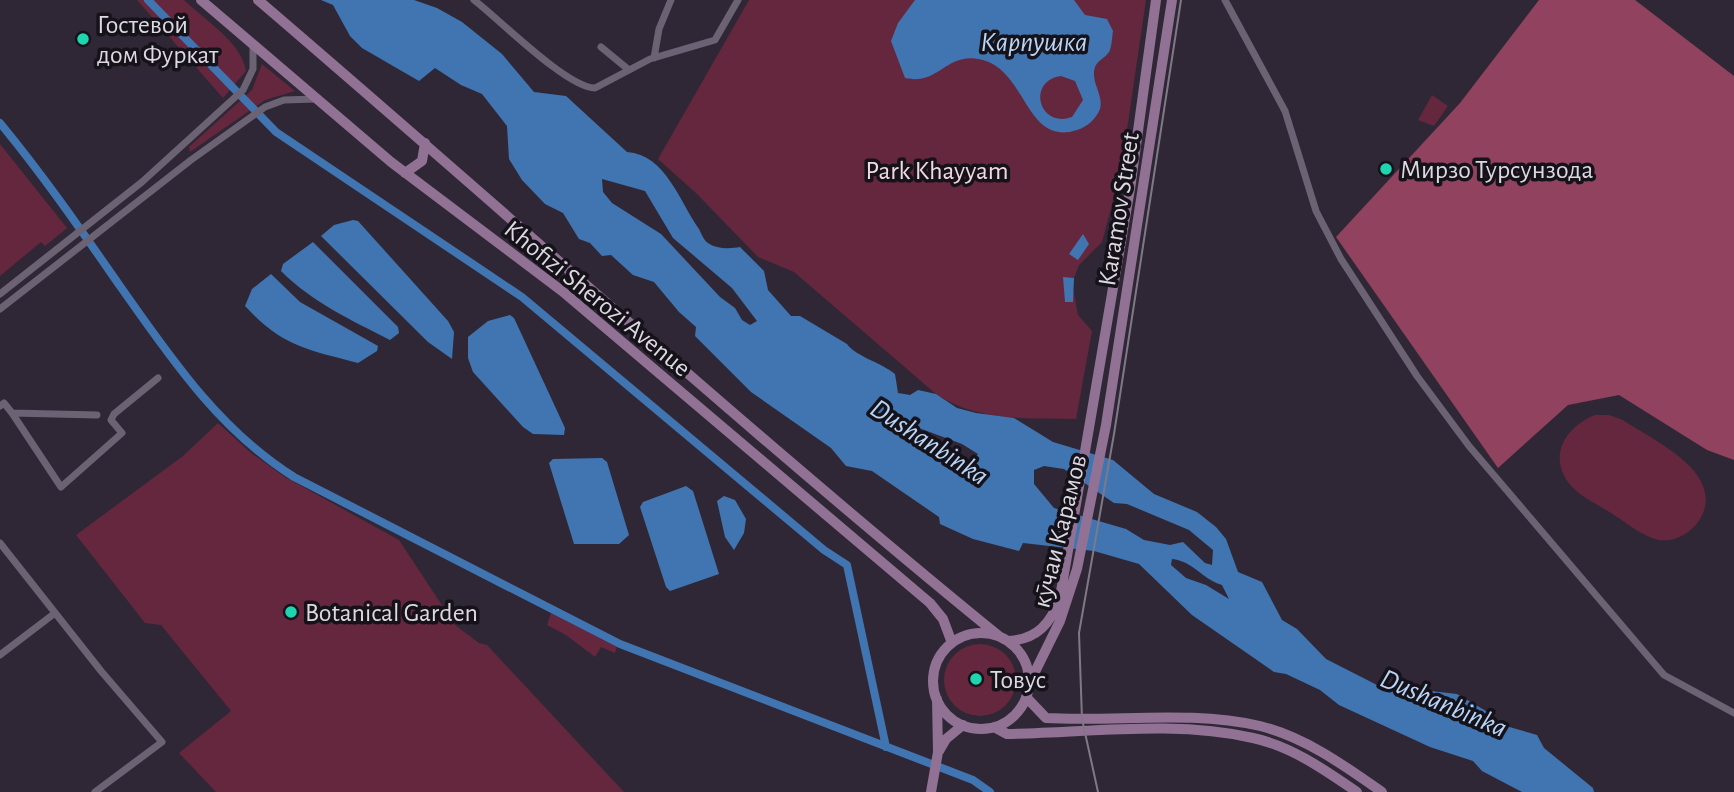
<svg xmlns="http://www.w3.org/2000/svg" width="1734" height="792" viewBox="0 0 1734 792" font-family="'Alegreya Sans',sans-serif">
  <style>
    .green { fill: #64273d }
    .forest { fill: #91425e }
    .water { fill: #4175b2; fill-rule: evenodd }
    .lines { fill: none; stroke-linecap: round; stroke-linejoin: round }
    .canal { stroke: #4175b2; stroke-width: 8 }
    .minor { stroke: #6b6374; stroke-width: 7 }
    .secondary { stroke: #917294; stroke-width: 10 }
    .rail { stroke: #7f7985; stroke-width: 2 }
    .poi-dot { fill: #1fd5b0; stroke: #151219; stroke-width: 2.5 }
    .labels { text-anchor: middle; stroke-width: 7; stroke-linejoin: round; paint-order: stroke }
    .poi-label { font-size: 26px; fill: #ddd8e2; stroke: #151219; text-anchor: start }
    .park-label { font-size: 26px; fill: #f1d9df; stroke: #151219 }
    .street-label { font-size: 26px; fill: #ddd8e2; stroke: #151219 }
    .water-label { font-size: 28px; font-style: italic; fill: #b8d4f6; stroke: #151219 }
  </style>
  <rect width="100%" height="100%" fill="#2f2736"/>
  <!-- green -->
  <path class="green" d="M137,0h47c19,19 58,42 62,71l-23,27z
    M749,0h397l-25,171 -19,71 -23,23 -7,18 6,32 14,16 -16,88c-48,-1 -98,3 -140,-25l-142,-122 -36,-15 -62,-64 -38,-34z
    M262,64l33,27 -30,9 -75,52 -1,-5 63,-57z
    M1432,95l16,11 -14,20 -16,-6z
    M0,144l67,84 -22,18 -4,-4 -41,34z
    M1595,415h14l14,5c28,19 91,47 82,87 -5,22 -31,40 -53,31 -14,-5 -28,-17 -41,-25 -14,-9 -33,-17 -43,-31 -20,-28 -1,-56 27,-67z
    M218,423l33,30 34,24 114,63 56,85 24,18 8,2 137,147h-408l-37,-39 52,-42 -70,-86 -16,-2 -69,-88 107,-79z
    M551,613l66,34 -2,6 -14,-6 -6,10 -29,-22 -19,-10z
    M944 680a36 36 0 1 1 72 0a36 36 0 1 1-72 0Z"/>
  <!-- forest -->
  <path class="forest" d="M1539,0h96l99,76v384l-27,-10 -88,-55 -51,10 -70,63 -162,-231 124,-134z"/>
  <!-- water -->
  <path class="water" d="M321,0h93l23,8 25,14 40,32 32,38 32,4 61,56c39,3 52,49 72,77 2,4 5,12 9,14 8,6 22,6 32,4l24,24 4,19 23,26h9l47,28c8,12 35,19 48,30l3,19 12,2 8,-5 18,4 21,14 19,5 38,5 39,24 60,18 41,34 43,18 19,15 10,12 12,33 24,10 20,38 15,9 29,30 53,27 24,8 10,-5 44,5 29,17 13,13 38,11 7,13 49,40 1,4h-72l-40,-21 -9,-10 -43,-14 -91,-42 -19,-15 -34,-16 -12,-2 -82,-57 -53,-51 -45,-13 -71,-8 -4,8 -46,-12 -33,-15 -1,-7 -67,-46 -26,-5 -15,-18 -80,-56 -56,-56 1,-9 -17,-15 -25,-30 -21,-7 -22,-20 -9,1 -12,-13 -11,-4 -16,-26 -18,-9 -23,-24 -13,-21 -2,-33 -25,-32 -21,-9 -26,-17 -16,13 -57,-33 -12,-12 -17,-31zM602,179l43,12 28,47 59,50 25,33 -7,4 -8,-5 -7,-12 -15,-11 -59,-63 -49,-31 -9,-11zM895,418h8l5,6 54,20 16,10 -5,7 -22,-2 -19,-18zM1044,466l20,3 50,34 13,1 62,26 24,20 -1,15 -7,-2 -22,-21 -13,3 -26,-5 -18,-11 -72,-21 -20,-24v-14zM1172,559c21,2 30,20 50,26l7,14 -23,-14 -20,-7 -15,-13z
    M915,0h159l11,15 22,4 6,12c-1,5 -1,16 -4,21 -4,6 -11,8 -14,15 -5,15 9,28 5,42 -4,10 -13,18 -23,21 -51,17 -50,-58 -94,-70 -37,-10 -43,26 -78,18l-14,-37 7,-18zM1061,76l14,5 8,19 -11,17c-33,12 -46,-36 -11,-41z
    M353,220l5,1 90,100 6,11 -2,27 -24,-17 -107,-106 13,-11z
    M1083,234l6,10 -11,16 -9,-6z
    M313,242l85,85 1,6 -9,7c-39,-20 -78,-38 -109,-69l2,-7z
    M271,274l29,28 78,44 -1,5 -19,12c-52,-14 -75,-16 -113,-57l7,-17z
    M1063,277l11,1 -1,24h-8z
    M510,315l4,3 51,110 -1,7 -31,-1 -10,-7 -50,-55 -5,-14v-21l20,-16z
    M602,458l5,4 22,73 -10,9h-45l-25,-81 4,-4z
    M686,486l7,5 26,83 -49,17 -4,-4 -26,-80 3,-5z
    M724,496l11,4 11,19 -2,14 -10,17 -9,-13 -8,-36z"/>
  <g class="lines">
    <!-- canal -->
    <path class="canal" d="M148,0l128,132 246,165 302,253 23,15 39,182
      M0,123c43,52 81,107 120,163 50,71 99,144 174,191l326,167 353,136 17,12"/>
    <!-- minor -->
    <path class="minor" d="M474,0c25,19 93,88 121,88l55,-29 65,-19 23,-40
      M1225,0l60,111 31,100 25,48 76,117 52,70 195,229 70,38
      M601,47l28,23
      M654,58l5,-29 12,-29
      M0,294l142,-112 101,-92 10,-21v-24
      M0,309l191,-149 74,-53 19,-7 32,-1
      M0,406l4,-3 8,10 49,74 61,-54 -11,-13 3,-6 44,-36
      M12,413l85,2
      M0,543l101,128 61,71 -67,50
      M0,655l55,-42"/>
    <!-- secondary -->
    <path class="secondary" d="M201,0l190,162 171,129 368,312 13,16 9,24
      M258,0c248,212 489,431 742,637
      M405,173l17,-12 3,-18
      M933 681a48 48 0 1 1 96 0a48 48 0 1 1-96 0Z
      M1009,641c28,-2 42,-17 51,-44l70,-408 26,-189
      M1029,684l31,-63 17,-52 29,-144 66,-425
      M1026,697l20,21c70,4 144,-8 214,8 45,11 85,40 122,66
      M994,727l13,7c81,-1 166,-14 246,4 38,8 72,32 104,54
      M939,751l7,-12 17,-14
      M931,792l7,-40 -1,-53"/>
    <!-- rail -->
    <path class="rail" d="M1098,792l-16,-73 -3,-86 35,-199 67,-434"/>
  </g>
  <!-- markers -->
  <g class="poi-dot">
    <circle cx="83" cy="39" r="7"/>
    <circle cx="1386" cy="169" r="7"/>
    <circle cx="291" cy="612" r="7"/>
    <circle cx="976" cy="679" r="7"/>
  </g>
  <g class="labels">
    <!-- poi labels -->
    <g class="poi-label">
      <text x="97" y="33">Гостевой<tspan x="97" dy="30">дом Фуркат</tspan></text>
      <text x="1400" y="178">Мирзо Турсунзода</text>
      <text x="305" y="621">Botanical Garden</text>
      <text x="990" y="688">Товус</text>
    </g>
    <!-- park labels -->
    <g class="park-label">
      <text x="937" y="179">Park Khayyam</text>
    </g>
    <!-- street labels -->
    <g class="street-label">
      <text transform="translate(1118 209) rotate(-81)" y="9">Karamov Street</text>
      <text transform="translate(598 298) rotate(39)" y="9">Khofizi Sherozi Avenue</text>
      <text transform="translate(1059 531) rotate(-76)" y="9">кӯчаи Карамов</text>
    </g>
    <!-- water labels -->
    <g class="water-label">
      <text x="1034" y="51">Карпушка</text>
      <text transform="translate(930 441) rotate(33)" y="10">Dushanbinka</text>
      <text transform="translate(1444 702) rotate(23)" y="10">Dushanbinka</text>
    </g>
  </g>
</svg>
